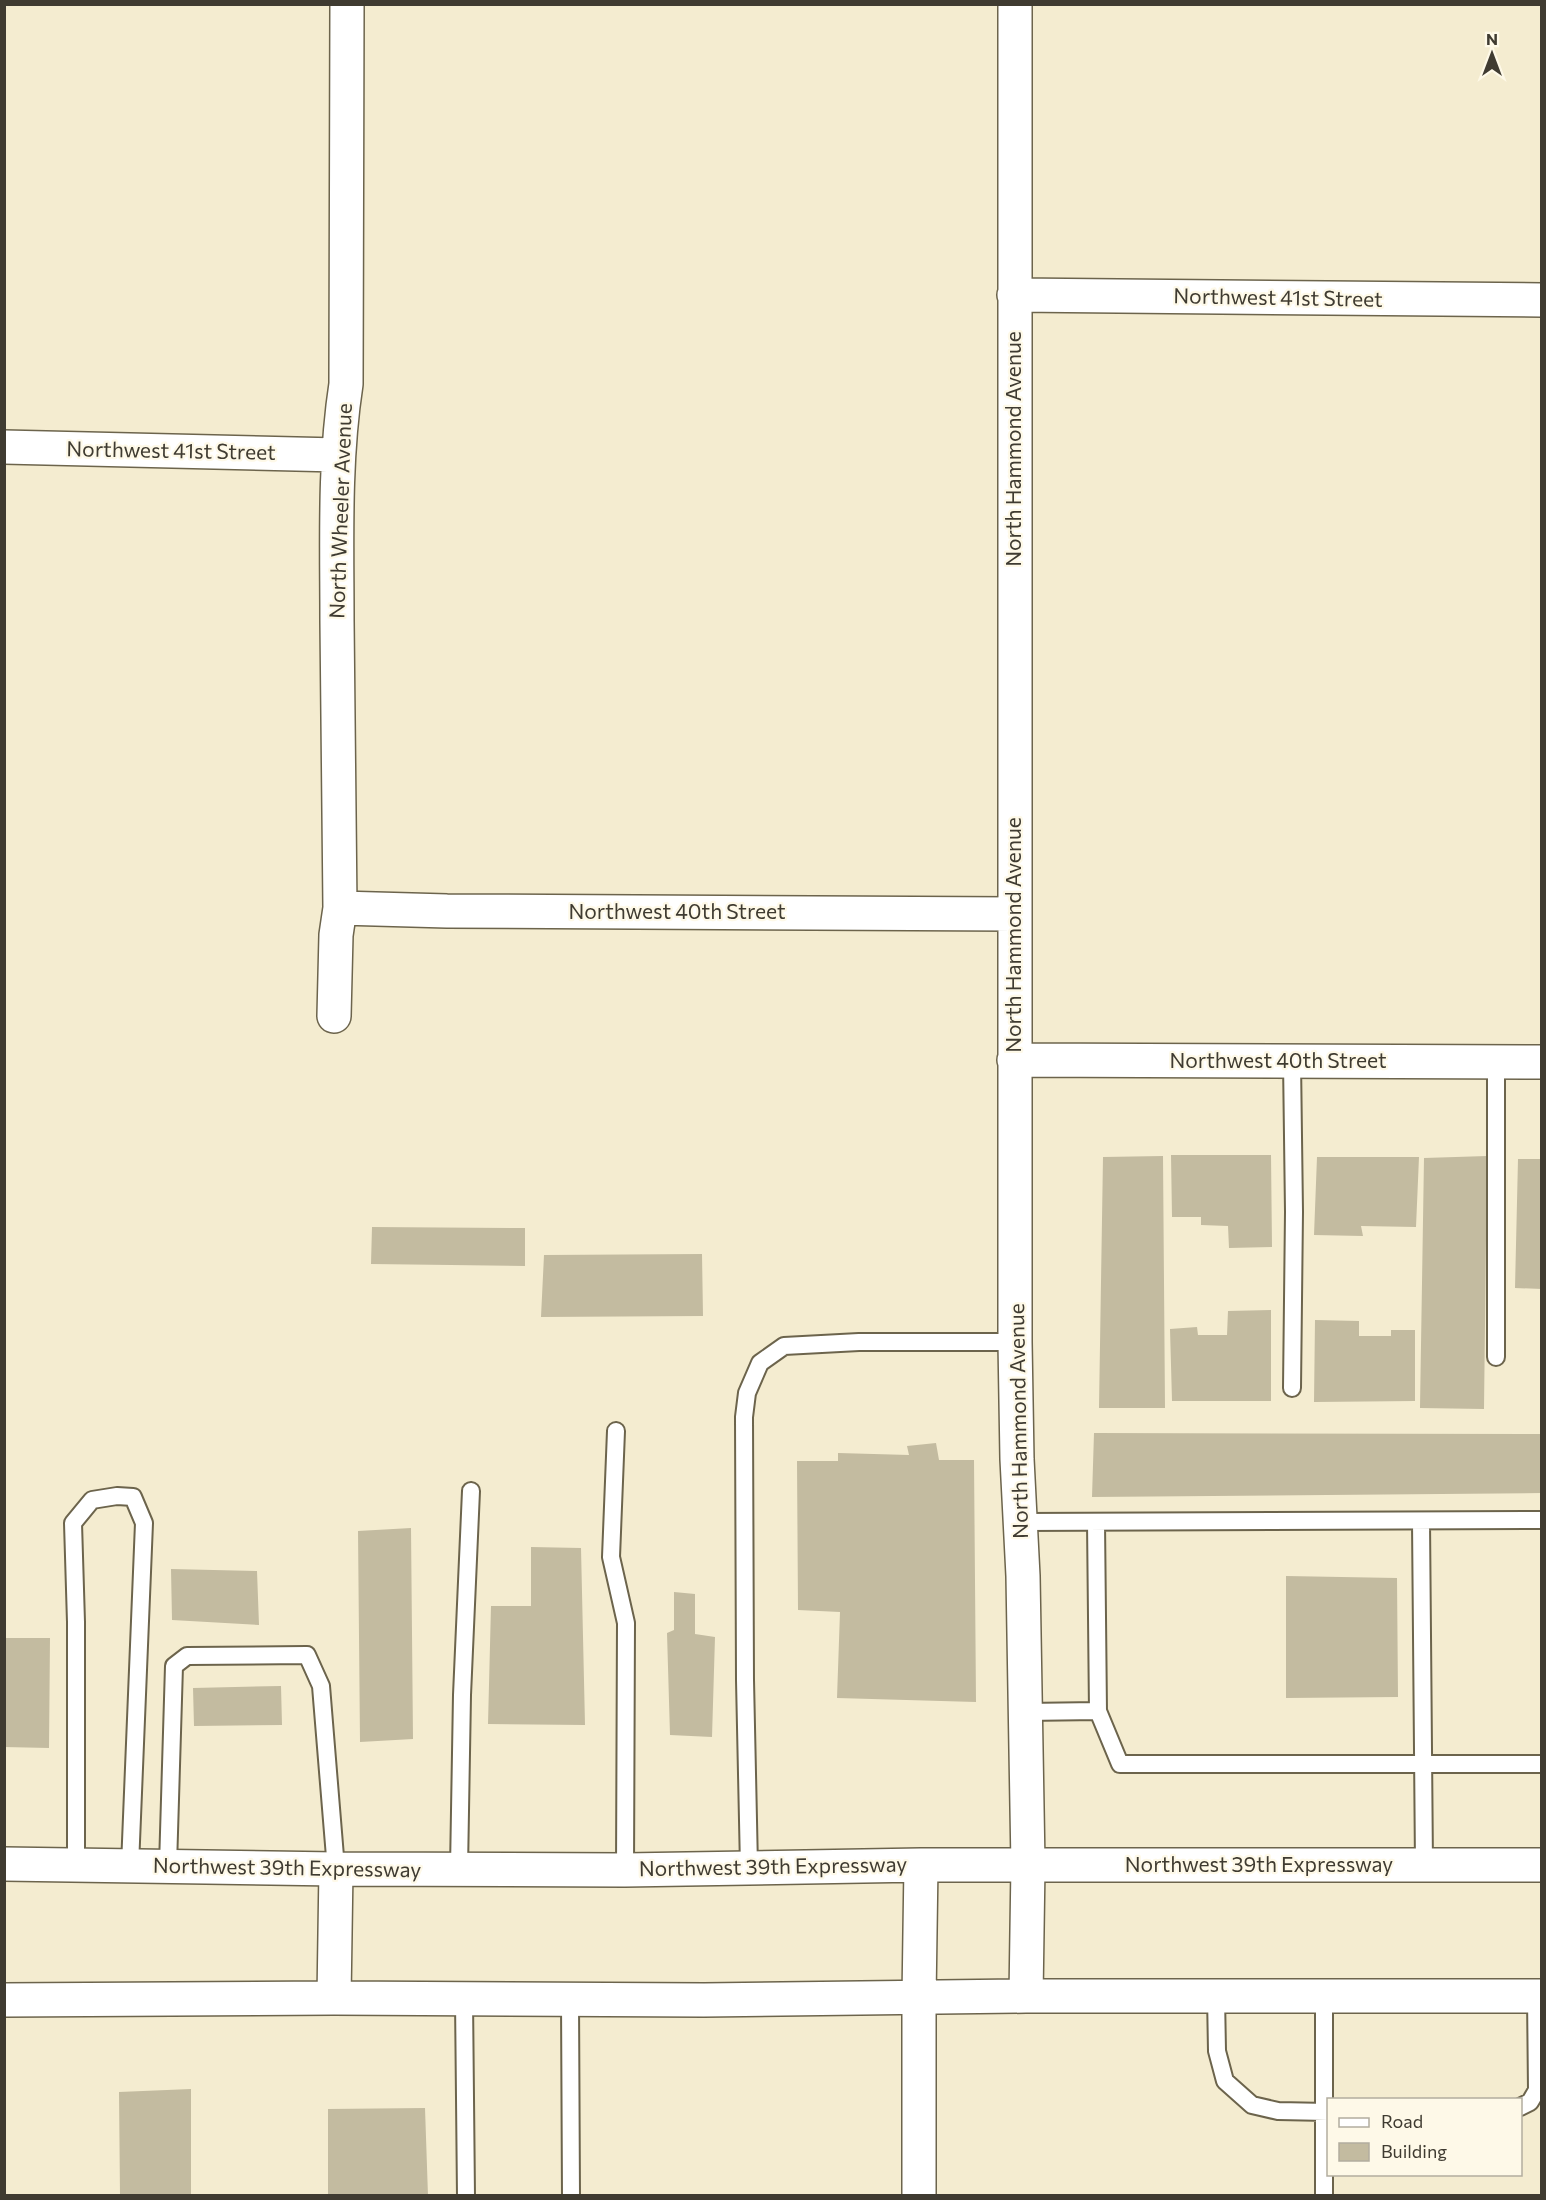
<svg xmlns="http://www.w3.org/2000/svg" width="1546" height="2200" viewBox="0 0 1546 2200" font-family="Commissioner,sans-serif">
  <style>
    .building { fill: #c3bba0 }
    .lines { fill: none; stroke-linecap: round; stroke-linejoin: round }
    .service-casing { stroke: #6c644c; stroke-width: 20 }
    .minor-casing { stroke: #6c644c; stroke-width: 36 }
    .trunk-casing { stroke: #6c644c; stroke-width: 36 }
    .service { stroke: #fff; stroke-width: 16 }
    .minor { stroke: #fff; stroke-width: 33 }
    .trunk { stroke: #fff; stroke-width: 33 }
    .labels { text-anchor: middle; stroke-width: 4.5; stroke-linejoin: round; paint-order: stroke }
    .street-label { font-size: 21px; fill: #3f3b31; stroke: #fef9e8 }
  </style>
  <rect width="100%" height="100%" fill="#f4ecd0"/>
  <!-- building -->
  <path class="building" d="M1171,1155h100l1,92 -43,1 -1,-22 -27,-1v-8h-29z
    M1163,1156l2,252h-66l4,-251z
    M1487,1156l-3,253 -64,-1 4,-250z
    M1317,1157h102l-3,70 -55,-1 2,10 -49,-1z
    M1518,1159h24v130l-27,-1z
    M372,1227l153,1v38l-154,-2z
    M702,1254l1,62 -162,1 3,-62z
    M1271,1310v91h-99l-2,-72 27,-2 1,8h29l1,-24z
    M1315,1320l44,1v15h32v-6h24v71l-101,1z
    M1094,1433l448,1v59l-450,4z
    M936,1443l3,17h35l2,242 -139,-4 3,-86 -42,-2 -1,-149h41v-8l71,2 -2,-9z
    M411,1528l2,211 -53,3 -2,-211z
    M531,1547l50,1 4,177 -97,-1 3,-118h40z
    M171,1569l86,2 2,54 -87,-5z
    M1286,1576l111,2 1,119 -112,1z
    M674,1592l21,2v40l20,3 -3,100 -42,-2 -3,-102 7,-3z
    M4,1638h46l-1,110 -45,-1z
    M281,1686l1,39 -88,1 -1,-38z
    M191,2089v107h-71l-1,-104z
    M425,2108l3,88h-100v-87z"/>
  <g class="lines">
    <!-- service casing -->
    <g class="service-casing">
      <path id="service" d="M1292,1061l2,151 -2,176
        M1496,1062v295
        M616,1431l-5,126 15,66 -1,247
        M1421,1521l3,344
        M1021,1522l521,-2
        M1096,1522l2,189 22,53h422
        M1025,1712l73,-1
        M76,1865v-243l-3,-99 19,-23 25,-4 16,1 11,26 -14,343
        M168,1866l6,-200 13,-10 120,-1 14,31 15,183
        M749,1867l-4,-187 -1,-263 3,-24 13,-30 24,-17 75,-4h156
        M459,1869l3,-174 9,-204
        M1216,1996l1,55 8,30 27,24 26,6 50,1
        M1324,1996v200
        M464,1999l2,197
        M570,1999l1,197
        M1520,2107l10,-5 7,-12 -1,-94"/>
    </g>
    <!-- minor casing -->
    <g class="minor-casing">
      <path id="minor" d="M1015,4v1338l2,117 6,117 5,289
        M1014,295l528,5
        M4,447l334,8
        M340,908l107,3 567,3
        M334,1016l2,-81 4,-27c-1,-96 -2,-192 -3,-287 0,-79 -3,-159 9,-237l1,-380
        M1014,1060l528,2
        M919,2196v-198"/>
    </g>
    <!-- trunk casing -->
    <g class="trunk-casing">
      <path id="trunk" d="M4,1864l332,5 289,1 296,-5h621
        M1026,1996l2,-131
        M334,1998l2,-129
        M919,1998l2,-133
        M4,2000l330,-2 370,2 322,-4h516"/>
    </g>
    <!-- service -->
    <use href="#service" class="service"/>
    <!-- minor -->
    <use href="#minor" class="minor"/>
    <!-- trunk -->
    <use href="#trunk" class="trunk"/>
  </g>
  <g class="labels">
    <!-- street labels -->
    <g class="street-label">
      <text transform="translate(1278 298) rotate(1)" y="7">Northwest 41st Street</text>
      <text transform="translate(1014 449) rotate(-90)" y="7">North Hammond Avenue</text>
      <text transform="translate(171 451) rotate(1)" y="7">Northwest 41st Street</text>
      <text transform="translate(341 511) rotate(-88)" y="7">North Wheeler Avenue</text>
      <text x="677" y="919">Northwest 40th Street</text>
      <text transform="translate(1014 935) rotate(-90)" y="7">North Hammond Avenue</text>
      <text x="1278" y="1068">Northwest 40th Street</text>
      <text transform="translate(1019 1421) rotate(-91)" y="7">North Hammond Avenue</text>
      <text x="1259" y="1872">Northwest 39th Expressway</text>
      <text transform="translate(773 1867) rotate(-1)" y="7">Northwest 39th Expressway</text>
      <text transform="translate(287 1868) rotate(1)" y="7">Northwest 39th Expressway</text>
    </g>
  </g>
  <!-- border -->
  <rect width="1546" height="2200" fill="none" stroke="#3f3b31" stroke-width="12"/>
  <!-- legend -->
  <rect x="1327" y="2098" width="195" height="78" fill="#fef9e8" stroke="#b2ad9f" stroke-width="1.5"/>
  <rect x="1339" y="2118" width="30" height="9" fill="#ffffff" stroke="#b2ad9f" stroke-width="1.5"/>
  <text x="1381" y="2128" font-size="18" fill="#3f3b31">Road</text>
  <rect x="1339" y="2143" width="30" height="18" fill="#c3bba0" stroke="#b2ad9f" stroke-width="1.5"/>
  <text x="1381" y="2158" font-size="18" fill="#3f3b31">Building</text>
  <!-- north arrow -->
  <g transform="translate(1492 54)" stroke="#fef9e8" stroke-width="4.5" paint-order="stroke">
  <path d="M0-4.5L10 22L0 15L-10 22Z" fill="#3f3b31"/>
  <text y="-9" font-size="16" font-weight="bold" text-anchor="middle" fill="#3f3b31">N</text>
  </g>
</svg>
